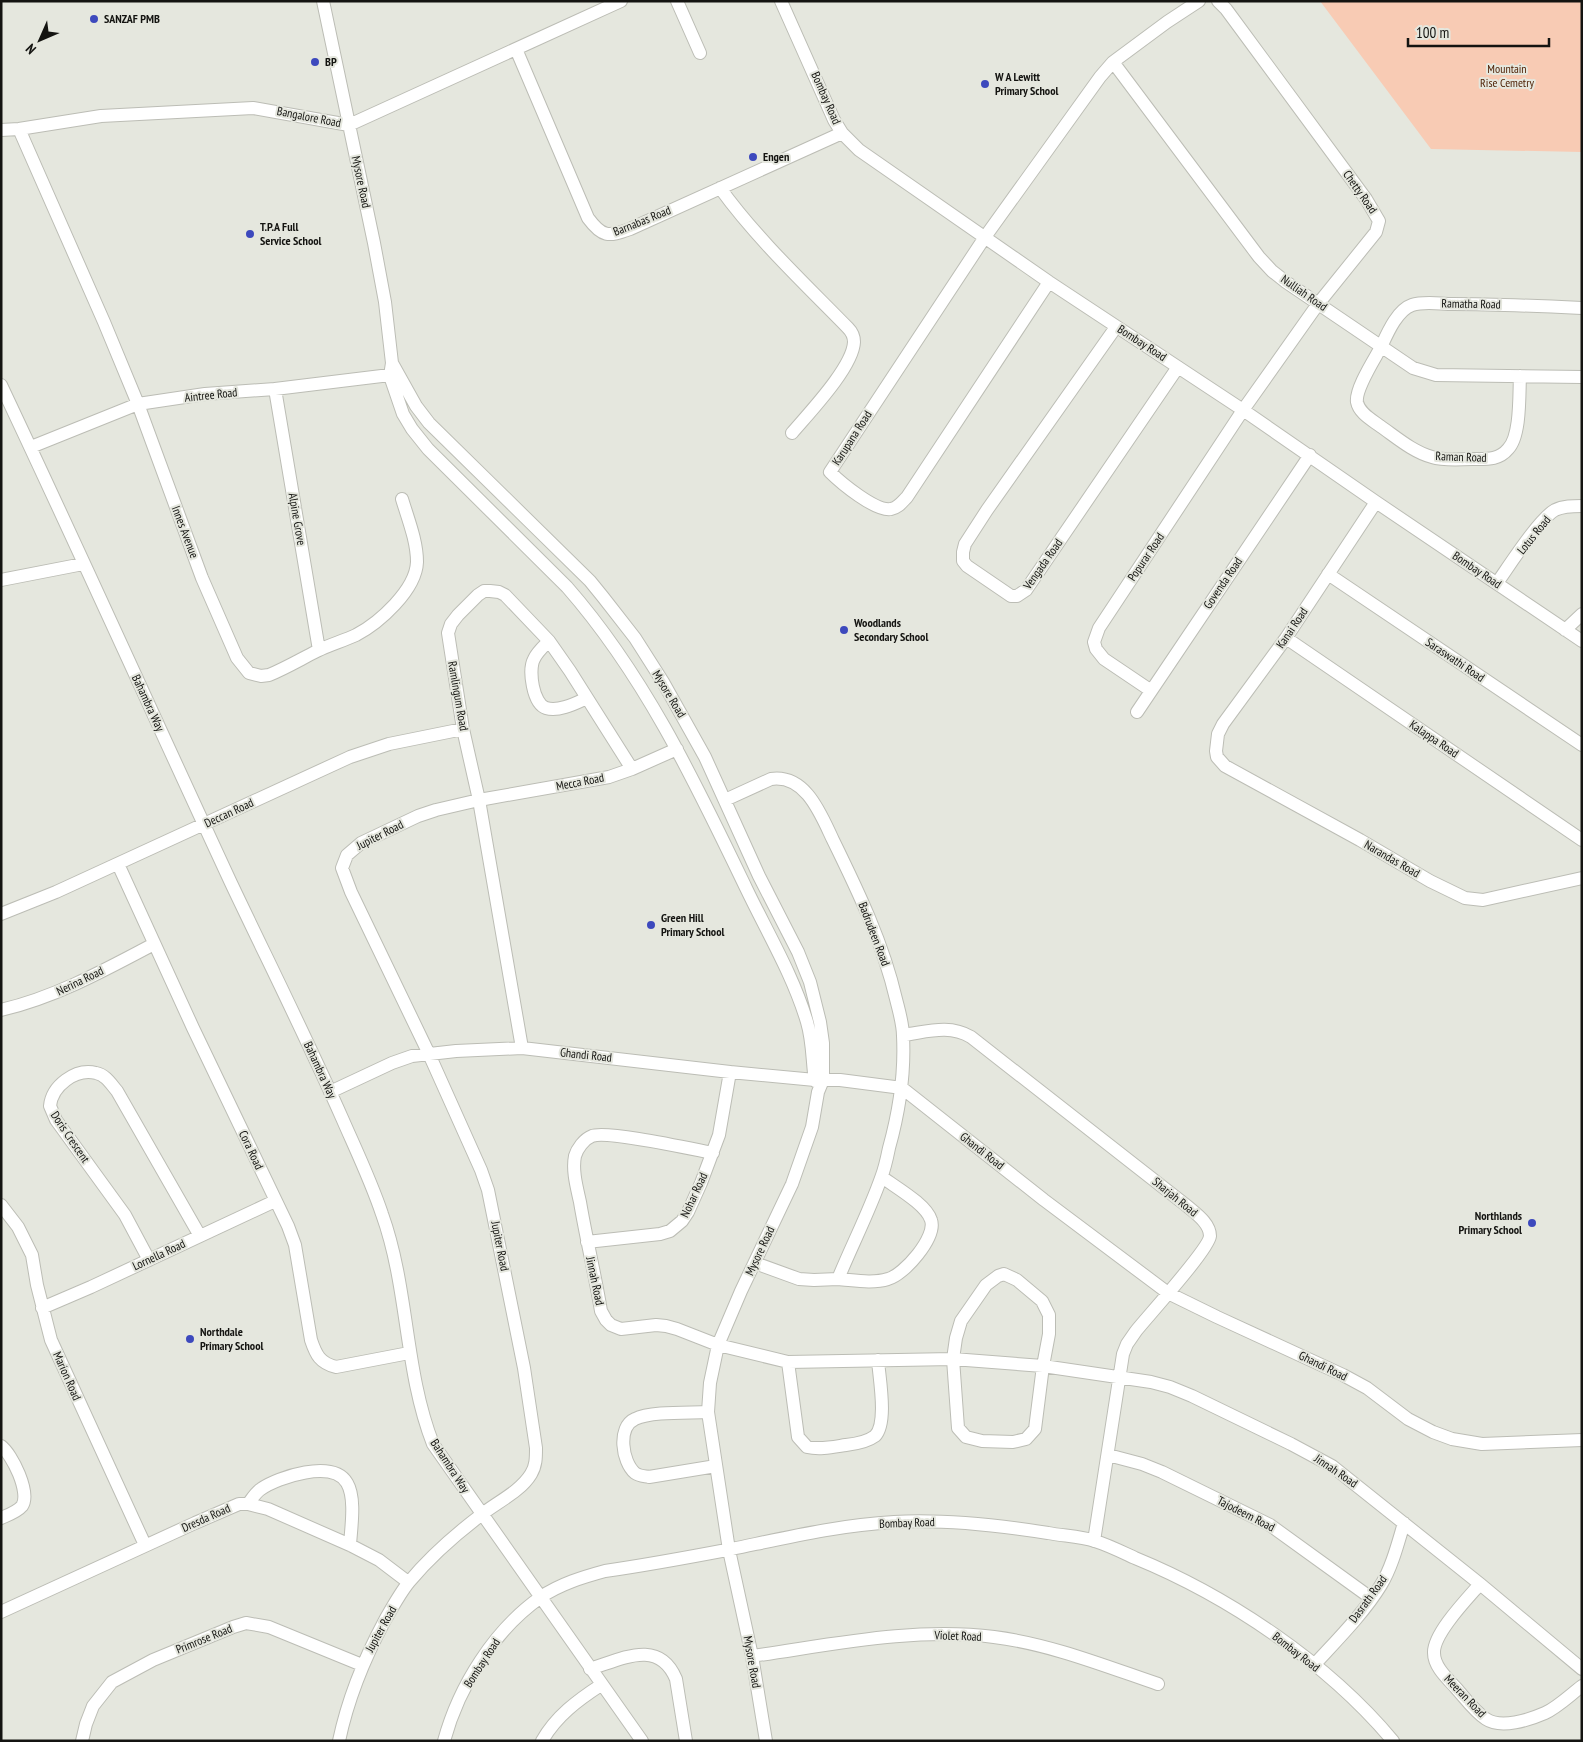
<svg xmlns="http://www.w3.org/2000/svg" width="1583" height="1742" viewBox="0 0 1583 1742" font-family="'PT Sans Narrow',sans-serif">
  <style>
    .green { fill: #f8cbb4 }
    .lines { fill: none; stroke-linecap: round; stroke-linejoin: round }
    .minor-casing { stroke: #bcbdb5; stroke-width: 14 }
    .minor { stroke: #fff; stroke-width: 12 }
    .poi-dot { fill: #3d49bd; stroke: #e5e7de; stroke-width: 2 }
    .labels { text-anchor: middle; stroke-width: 4; stroke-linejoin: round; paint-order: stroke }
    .poi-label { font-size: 12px; font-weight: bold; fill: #141411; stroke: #e5e7de; text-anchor: start }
    .park-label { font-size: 12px; fill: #4b1d00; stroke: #e5e7de }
    .street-label { font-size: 12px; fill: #141411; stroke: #e5e7de }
  </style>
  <rect width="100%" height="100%" fill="#e5e7de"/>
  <!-- green -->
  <path class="green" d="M1320,1h262v151l-151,-3z"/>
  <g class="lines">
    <!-- minor casing -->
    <g class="minor-casing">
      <path id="minor" d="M323,1l51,242 11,59 7,61 -2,13 13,38 9,15 16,20 139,138c78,89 128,195 179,301 21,44 47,87 61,134 6,20 5,39 8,59
        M677,1l23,52
        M781,1l53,119 8,13 17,17 190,132 194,128 133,92 206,139
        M516,49l72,169c14,19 20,19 42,11l212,-96
        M1113,62l146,195 13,14 14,11 127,86 23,7 146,2
        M19,129l85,193 34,82 64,174 35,80 12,15 12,3 8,-1c17,-7 32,-16 48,-24 12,-6 26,-10 39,-16 23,-12 60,-45 61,-73 0,-21 -9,-43 -15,-63
        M1,130l18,-1 82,-13 152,-8 96,17 272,-124
        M720,188c37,51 84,95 128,140 4,4 6,8 6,14 -1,25 -45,71 -62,91
        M1049,282l-142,215c-5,5 -9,11 -16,12 -15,3 -50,-26 -61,-37l155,-235 115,-160 13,-15 54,-40 32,-21
        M1116,327l-129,183 -22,34 -2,8v9l4,5 44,30h6l9,-6 152,-223
        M392,363l24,43 13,17 161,158 13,16 32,41 28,44 42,75 54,119 39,76 12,30 10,40 3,21v37l-5,12 -6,35 -20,57 -51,107 -23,54 -8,38 -2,29 21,138 23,106 14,85
        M1520,376c-1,18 1,60 -12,73 -9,11 -21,10 -35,10 -13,0 -28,2 -41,-2 -19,-5 -36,-20 -52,-31 -8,-6 -21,-13 -23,-24 -2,-13 17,-42 24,-55 6,-13 16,-37 31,-42 12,-4 28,-1 41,-1 43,0 86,2 129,4
        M1,385c78,165 153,332 230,498 37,78 76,156 111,235 14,32 29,63 40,96 27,75 22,156 51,230l209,297
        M275,389l44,261
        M31,447l107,-43 67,-10 70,-5 123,-15
        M1376,502l-90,136 -63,86 -5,10 -2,17 1,6 8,9 135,74 70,41 35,17 18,2 99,-22
        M1328,574l254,171
        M1,580l82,-16
        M1497,583c12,-17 42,-64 58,-73 8,-4 18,-4 27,-4
        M1565,630l17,-16
        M1286,638l296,202
        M549,641c-5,5 -12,11 -15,18 -6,11 -1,45 12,49 13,4 30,-5 41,-10
        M1150,690l-46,-31 -8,-10 -2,-7 5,-14 144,-218 75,-106 58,-72 3,-11 -13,-22 -140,-190 -8,-8
        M1137,712l173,-257
        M725,800l46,-21c35,-5 50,36 62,61 25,51 50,103 63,159 3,12 7,25 7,37 2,38 -4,76 -14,112 -2,10 -4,20 -8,30 -12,34 -29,67 -43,101l-24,1 -15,-1 -44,-16
        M118,864l75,164 95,198 7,19 16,95c5,15 9,23 25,27l73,-14
        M1,914l55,-22 294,-135 39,-13 74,-15
        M1,1010c55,-13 104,-40 153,-66
        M903,1035c24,-3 46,-11 68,2l216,169c8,7 23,17 23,30 -1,13 -62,80 -74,95l-9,13 -4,10 -29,187
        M522,1048l-43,-248 -16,-71 -15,-96 3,-9 7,-9 20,-20 6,-4h6l9,1 6,3 44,46 21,30 62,98
        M330,1092l62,-29 20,-7 44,-5 66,-3 208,24 85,8h25l62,8 142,112 124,93 49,24 126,58 24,13 41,31 25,13 19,7 30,5 100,-4
        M713,1153c-21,-4 -107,-23 -121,-17 -8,3 -15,13 -17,20 -3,15 2,32 5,46 6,36 15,72 21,109l5,9 5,5 10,4 35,-4 10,1 11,3 41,16 70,17 165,-3 90,7 108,16 19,5 22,9 99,48 41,22 148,118 102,85
        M1,1205l17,22 14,28 5,30 14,55 94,205
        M587,1242l73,-8 10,-3 12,-10 6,-9 13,-29 18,-48 11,-63
        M149,1260l-24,-45 -69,-95 -6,-14c2,-20 25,-38 46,-33 10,2 15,11 21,18l83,145
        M1004,1274l13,6 25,21 7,14v19l-6,32 -8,63 -9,10 -13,3 -31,-1 -16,-4 -8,-9 -5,-69 3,-21 5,-17 25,-36 12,-9z
        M838,1279c15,1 34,5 50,0 16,-4 49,-42 43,-59 -5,-16 -36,-33 -49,-43
        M42,1308l49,-21 184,-86
        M788,1362l10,75 9,10c13,3 26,0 39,-2 9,-1 21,-3 29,-9 13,-13 4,-59 3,-76
        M708,1412c-19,1 -57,-1 -73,7 -18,8 -13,43 0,54 4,3 9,3 14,4l67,-11
        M1,1446c11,8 30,47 21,60 -5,6 -14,9 -21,12
        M1108,1455l34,9 20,8 108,53 101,73
        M248,1504c4,-5 7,-11 13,-15 17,-12 72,-30 86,-6 9,15 4,45 3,62
        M1480,1584c-13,15 -47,50 -46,69 0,14 14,26 22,35 9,10 18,23 30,31 15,10 43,1 59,-6 13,-6 25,-18 37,-27
        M1,1612l194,-89 44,-19h9l20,5 82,36 29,15 29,22
        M752,1656c79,-11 161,-29 242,-19 56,7 111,29 164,47
        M1314,1665c22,-24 50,-52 67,-80 11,-18 17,-42 23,-62
        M590,1669c32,-10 69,-31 86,10l10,62
        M82,1741l4,-17 7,-18 19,-24 41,-22 80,-33 13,-4 23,4 93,38
        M339,1741c9,-43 25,-82 46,-121 7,-12 15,-27 24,-38 20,-24 47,-48 72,-67 16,-13 39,-23 50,-41 5,-8 5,-16 5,-26l-12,-80 -36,-178 -7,-20 -52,-116 -78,-162 -9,-24 5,-13 14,-12 57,-27 18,-6 43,-10 130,-23 23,-8 45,-20
        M444,1741c15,-55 50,-111 97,-144 19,-13 42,-20 64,-26 42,-6 85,-14 127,-22 53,-11 107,-24 162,-27 51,-3 103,3 154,11 15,3 32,3 47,8 13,4 27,11 40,17 93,38 193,105 258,183
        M542,1741c14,-25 36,-41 59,-56"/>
    </g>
    <!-- minor -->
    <use href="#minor" class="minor"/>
  </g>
  <!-- markers -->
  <g class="poi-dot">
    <circle cx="94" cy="19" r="5"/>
    <circle cx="315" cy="62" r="5"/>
    <circle cx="985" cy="84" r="5"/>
    <circle cx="753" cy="157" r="5"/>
    <circle cx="250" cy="234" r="5"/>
    <circle cx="844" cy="630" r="5"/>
    <circle cx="651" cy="925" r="5"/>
    <circle cx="1532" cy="1223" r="5"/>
    <circle cx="190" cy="1339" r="5"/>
  </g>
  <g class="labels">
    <!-- poi labels -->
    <g class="poi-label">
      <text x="104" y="23">SANZAF PMB</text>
      <text x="325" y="66">BP</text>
      <text x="995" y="81">W A Lewitt<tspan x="995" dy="14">Primary School</tspan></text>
      <text x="763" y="161">Engen</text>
      <text x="260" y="231">T.P.A Full<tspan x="260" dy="14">Service School</tspan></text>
      <text x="854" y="627">Woodlands<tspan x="854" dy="14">Secondary School</tspan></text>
      <text x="661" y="922">Green Hill<tspan x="661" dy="14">Primary School</tspan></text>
      <text x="1522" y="1220" text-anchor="end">Northlands<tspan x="1522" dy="14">Primary School</tspan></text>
      <text x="200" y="1336">Northdale<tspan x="200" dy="14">Primary School</tspan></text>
    </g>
    <!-- park labels -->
    <g class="park-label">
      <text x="1507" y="73">Mountain<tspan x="1507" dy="14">Rise Cemetry</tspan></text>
    </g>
    <!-- street labels -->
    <g class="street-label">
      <text transform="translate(826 98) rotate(66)" y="4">Bombay Road</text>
      <text transform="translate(309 117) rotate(11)" y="4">Bangalore Road</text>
      <text transform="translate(361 182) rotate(78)" y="4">Mysore Road</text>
      <text transform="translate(1360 192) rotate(55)" y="4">Chetty Road</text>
      <text transform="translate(642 221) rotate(-22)" y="4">Barnabas Road</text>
      <text transform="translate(1304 293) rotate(35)" y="4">Nulliah Road</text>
      <text transform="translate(1471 304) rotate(1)" y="4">Ramatha Road</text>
      <text transform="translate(1142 343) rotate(33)" y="4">Bombay Road</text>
      <text transform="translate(211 395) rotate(-6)" y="4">Aintree Road</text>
      <text transform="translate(852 438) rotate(-57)" y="4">Karupana Road</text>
      <text transform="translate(1461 457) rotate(2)" y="4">Raman Road</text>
      <text transform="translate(297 519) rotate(80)" y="4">Alpine Grove</text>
      <text transform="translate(185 532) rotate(69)" y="4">Innes Avenue</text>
      <text transform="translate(1534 535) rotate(-51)" y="4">Lotus Road</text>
      <text transform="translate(1146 557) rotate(-56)" y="4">Popurar Road</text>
      <text transform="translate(1043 564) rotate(-55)" y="4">Vengada Road</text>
      <text transform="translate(1477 570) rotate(34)" y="4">Bombay Road</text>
      <text transform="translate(1223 583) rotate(-56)" y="4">Govenda Road</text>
      <text transform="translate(1292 628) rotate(-56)" y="4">Kanai Road</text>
      <text transform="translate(1455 660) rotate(34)" y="4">Saraswathi Road</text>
      <text transform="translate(669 694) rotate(59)" y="4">Mysore Road</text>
      <text transform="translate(458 696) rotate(80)" y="4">Ramlingum Road</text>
      <text transform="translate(148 703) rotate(65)" y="4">Bahambra Way</text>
      <text transform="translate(1434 739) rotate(34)" y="4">Kalappa Road</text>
      <text transform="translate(580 782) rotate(-11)" y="4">Mecca Road</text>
      <text transform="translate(229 813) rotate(-25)" y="4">Deccan Road</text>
      <text transform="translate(380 835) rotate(-27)" y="4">Jupiter Road</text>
      <text transform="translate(1392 859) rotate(30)" y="4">Narandas Road</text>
      <text transform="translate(874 934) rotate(69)" y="4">Badrudeen Road</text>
      <text transform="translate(80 981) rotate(-26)" y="4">Nerina Road</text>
      <text transform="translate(586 1055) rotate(6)" y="4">Ghandi Road</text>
      <text transform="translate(320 1070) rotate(65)" y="4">Bahambra Way</text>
      <text transform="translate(70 1137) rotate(56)" y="4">Doris Crescent</text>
      <text transform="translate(251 1150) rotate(65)" y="4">Cora Road</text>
      <text transform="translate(982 1151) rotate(38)" y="4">Ghandi Road</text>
      <text transform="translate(694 1195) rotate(-65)" y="4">Nohar Road</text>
      <text transform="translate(1175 1197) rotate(39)" y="4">Sharjah Road</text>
      <text transform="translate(500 1246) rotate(79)" y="4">Jupiter Road</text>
      <text transform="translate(760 1251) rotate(-65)" y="4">Mysore Road</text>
      <text transform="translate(159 1255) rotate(-25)" y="4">Lornella Road</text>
      <text transform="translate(595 1281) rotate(78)" y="4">Jinnah Road</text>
      <text transform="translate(1323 1366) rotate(26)" y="4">Ghandi Road</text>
      <text transform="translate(67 1376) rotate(66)" y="4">Marion Road</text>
      <text transform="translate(450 1466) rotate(57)" y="4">Bahambra Way</text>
      <text transform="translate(1336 1471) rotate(34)" y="4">Jinnah Road</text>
      <text transform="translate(1246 1514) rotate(27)" y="4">Tajodeem Road</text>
      <text transform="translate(206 1518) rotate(-24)" y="4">Dresda Road</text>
      <text transform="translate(907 1523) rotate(-2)" y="4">Bombay Road</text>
      <text transform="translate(1368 1599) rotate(-54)" y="4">Dasrath Road</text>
      <text transform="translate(381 1629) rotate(-61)" y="4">Jupiter Road</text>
      <text transform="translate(958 1636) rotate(2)" y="4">Violet Road</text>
      <text transform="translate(204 1639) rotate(-22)" y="4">Primrose Road</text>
      <text transform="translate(1296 1652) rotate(38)" y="4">Bombay Road</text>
      <text transform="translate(752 1662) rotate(80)" y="4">Mysore Road</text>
      <text transform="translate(482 1663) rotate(-57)" y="4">Bombay Road</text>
      <text transform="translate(1465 1696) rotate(46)" y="4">Meeran Road</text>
    </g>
  </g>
  <!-- border -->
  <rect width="1583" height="1742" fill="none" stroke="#141411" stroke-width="5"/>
  <!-- north arrow -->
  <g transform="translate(40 40) rotate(225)" stroke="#e5e7de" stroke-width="4" paint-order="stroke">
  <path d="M0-4L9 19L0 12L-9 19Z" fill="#141411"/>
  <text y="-8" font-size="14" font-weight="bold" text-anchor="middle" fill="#141411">N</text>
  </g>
  <!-- scale -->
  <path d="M1408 38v8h141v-8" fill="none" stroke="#141411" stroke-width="2.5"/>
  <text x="1416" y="38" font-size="15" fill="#141411" stroke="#e5e7de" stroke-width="4" paint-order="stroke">100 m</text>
</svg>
